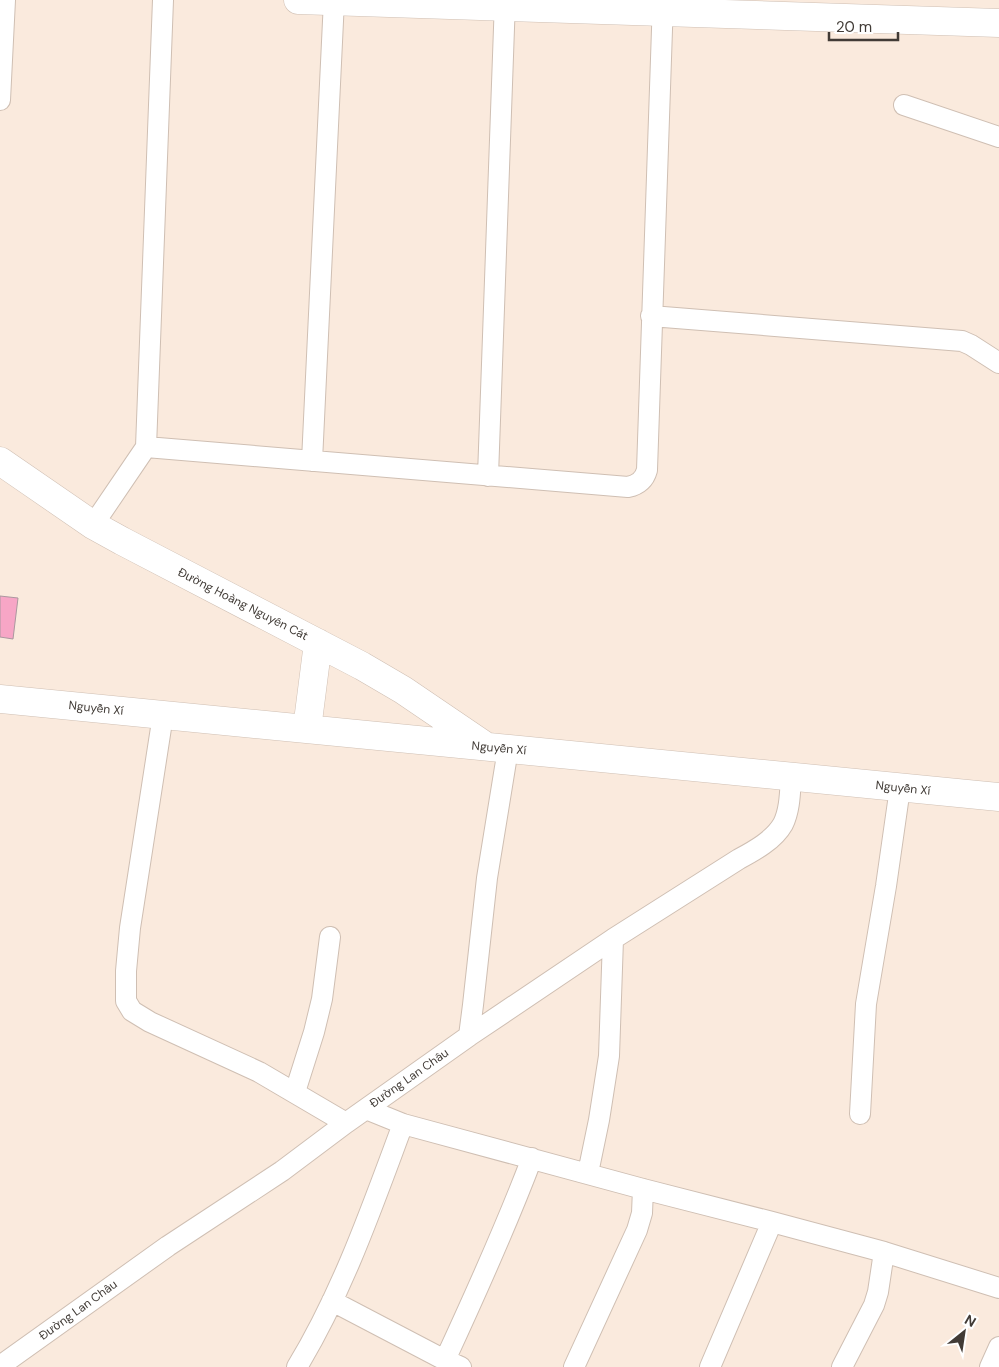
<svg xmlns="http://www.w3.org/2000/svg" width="999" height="1367" viewBox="0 0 999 1367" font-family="'DM Sans',sans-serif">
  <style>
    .building { fill: #f7a6c6; stroke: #ab989f }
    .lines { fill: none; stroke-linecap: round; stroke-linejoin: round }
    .street-casing { stroke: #cfbfb3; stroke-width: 22 }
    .secondary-casing { stroke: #cfbfb3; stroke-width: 29 }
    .street { stroke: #fff; stroke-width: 20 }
    .secondary { stroke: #fff; stroke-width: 28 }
    .labels { text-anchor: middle; stroke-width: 4; stroke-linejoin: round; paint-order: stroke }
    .street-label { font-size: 12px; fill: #413b36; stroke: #fff }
  </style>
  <rect width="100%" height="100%" fill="#faeadd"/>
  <!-- building -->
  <path class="building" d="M0,596l18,2 -5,41 -13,-2z"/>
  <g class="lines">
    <!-- street casing -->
    <g class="street-casing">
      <path id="street" d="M0,100l5,-100
        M904,105l95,32
        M651,316l311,25 9,4 28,18
        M146,447l482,40c9,-2 16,-6 19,-17l16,-470
        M312,461l22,-461
        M488,476l17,-476
        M93,525l53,-78 17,-447
        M163,715l-33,213 -4,43v30l6,10 18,11 109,50 87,51
        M469,1036l4,-31 14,-127 21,-129
        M295,1092l19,-60 8,-33 8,-62
        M366,1109l37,15 240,65 129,33 112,30 115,36
        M860,1114l6,-110 20,-118 14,-98
        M588,1173l11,-53 10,-64 4,-117
        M332,1301l107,56 22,10
        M445,1360c31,-67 61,-133 87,-202
        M0,1366l168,-120 114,-75 64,-48 123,-87 144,-97 126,-80c15,-8 35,-19 44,-35 7,-14 7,-32 8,-47
        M297,1367c46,-76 75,-160 106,-243
        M574,1367l63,-137 5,-17 1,-24
        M710,1367l62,-145
        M842,1367l32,-62 4,-13 6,-40
        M990,1367l9,-20"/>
    </g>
    <!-- secondary casing -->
    <g class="secondary-casing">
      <path id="secondary" d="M298,0l701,23
        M0,461l93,64 29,16 240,125 41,24 81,55
        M0,699l999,98
        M307,729l11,-86"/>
    </g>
    <!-- street -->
    <use href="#street" class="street"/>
    <!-- secondary -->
    <use href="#secondary" class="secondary"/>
  </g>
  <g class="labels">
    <!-- street labels -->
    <g class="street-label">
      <text transform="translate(243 604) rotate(27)" y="4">Đường Hoàng Nguyên Cát</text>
      <text transform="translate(96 708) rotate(6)" y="4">Nguyễn Xí</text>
      <text transform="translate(499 748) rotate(5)" y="4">Nguyễn Xí</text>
      <text transform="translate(903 788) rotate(6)" y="4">Nguyễn Xí</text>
      <text transform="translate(409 1078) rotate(-35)" y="4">Đường Lan Châu</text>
      <text transform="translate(78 1310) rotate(-36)" y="4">Đường Lan Châu</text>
    </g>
  </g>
  <!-- north arrow -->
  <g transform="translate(964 1332) rotate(30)" stroke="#ffffff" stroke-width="4" paint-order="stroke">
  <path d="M0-4L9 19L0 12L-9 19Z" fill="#413b36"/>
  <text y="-8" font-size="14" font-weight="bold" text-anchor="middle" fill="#413b36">N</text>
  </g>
  <!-- scale -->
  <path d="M829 32v8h69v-8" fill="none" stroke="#413b36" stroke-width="2.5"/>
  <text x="836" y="32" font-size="15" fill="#413b36" stroke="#ffffff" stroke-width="4" paint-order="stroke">20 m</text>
</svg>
